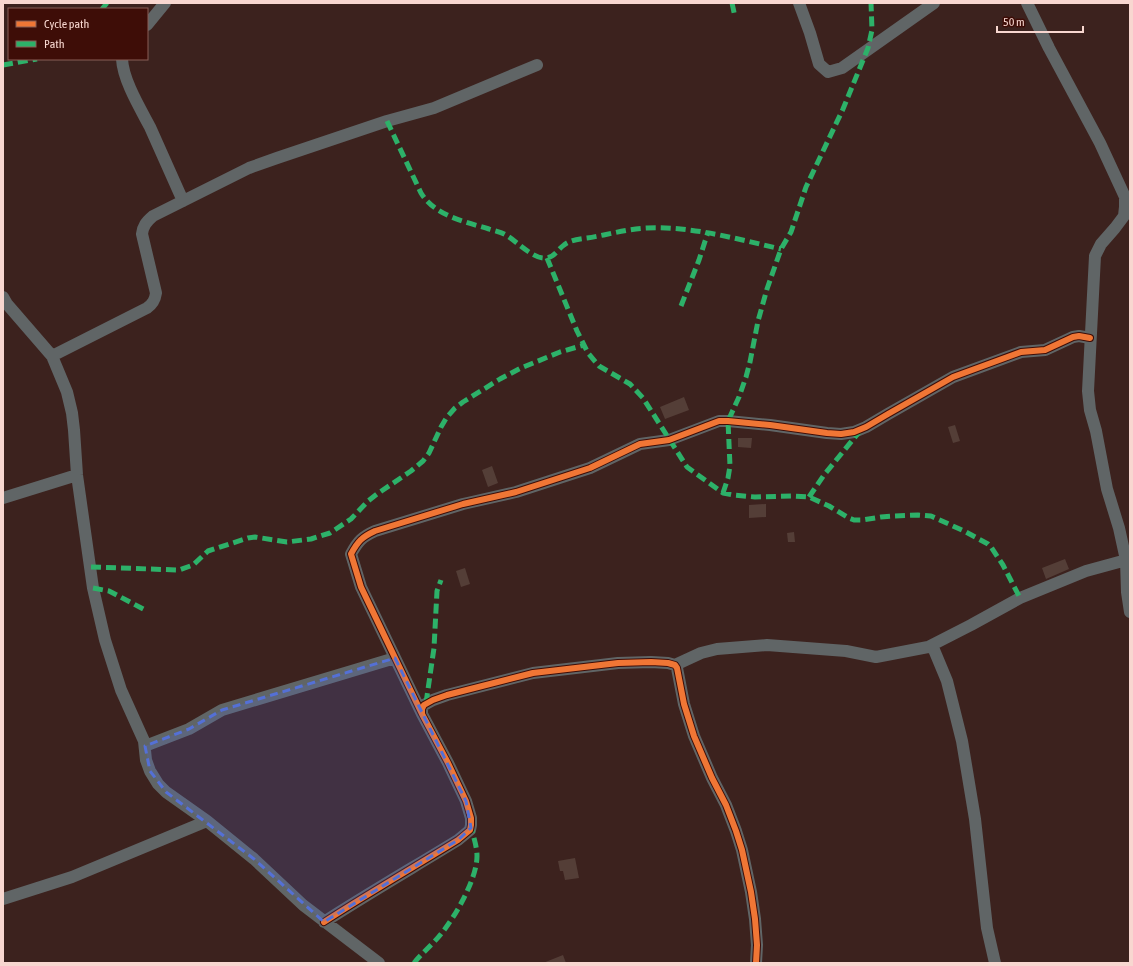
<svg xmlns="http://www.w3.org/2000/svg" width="1133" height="966" viewBox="0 0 1133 966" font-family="'Asap Condensed',sans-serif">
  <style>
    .building { fill: #543e37 }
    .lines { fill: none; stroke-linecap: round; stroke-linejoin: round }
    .street { stroke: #606566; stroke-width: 12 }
    .quiet { stroke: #2db169; stroke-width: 5; stroke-dasharray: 10 5; stroke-linecap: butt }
    .cycleway-casing { stroke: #3e0d07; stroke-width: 8 }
    .cycleway { stroke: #f07635; stroke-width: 6 }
    .marked { fill: #5470d6; fill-opacity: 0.2; stroke: #5470d6; stroke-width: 3; stroke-dasharray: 8 5; stroke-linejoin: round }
  </style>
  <rect width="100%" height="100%" fill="#3c221e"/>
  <!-- building -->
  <path class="building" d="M684,397l5,13 -24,9 -5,-12z
    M955,425l5,16 -7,2 -5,-16z
    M738,438h14l-1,10 -13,-1z
    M492,466l6,17 -10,4 -6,-17z
    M766,504v13l-17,1v-13z
    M794,532l1,10h-7l-1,-9z
    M1065,559l4,10 -23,10 -4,-11z
    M465,568l5,16 -9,3 -5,-16z
    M575,858l4,20 -14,2 -2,-9h-3l-2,-10z
    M563,955l3,8h-23z"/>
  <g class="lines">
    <!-- street -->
    <path class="street" d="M799,3l11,30 9,31 9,8 14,-4 92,-65
      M1027,3l22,45 51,95 25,54v10l-1,9 -9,12 -14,16 -6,12 -7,135 2,19 6,21 11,58 12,39 7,32 1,32 3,20
      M147,25l18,-22
      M122,59c1,21 18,49 28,68 11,25 22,49 33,74
      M3,297l4,7 45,52 15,36 5,21 2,17 3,45 16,113 12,52 16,50 23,51 2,19 4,11 8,13 8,8 41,29 47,38 49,46 76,58
      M52,356l95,-48c6,-4 8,-8 9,-15l-14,-59c1,-8 4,-12 11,-18l96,-48 28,-10 110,-37 47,-13 103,-43
      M3,498l74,-23
      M932,645l15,36 15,60 13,78 12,109 8,35
      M675,665l26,-12 16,-4 50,-4 79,6 30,6 52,-10 43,-22 49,-27 66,-27 44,-12
      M422,714l-61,-127 -10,-33c7,-13 11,-17 24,-23l88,-27 53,-12 74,-24 50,-24 29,-4 50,-19h9l42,4 57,8 14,1 13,-2 12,-5 22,-13 65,-37 68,-25 24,-2 28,-13 6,-1 11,2
      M145,746l44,-17 33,-19 173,-52
      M3,899l69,-22 135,-56
      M324,922c45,-29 90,-55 134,-82l12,-10 1,-5v-7l-5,-17 -18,-38 -26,-49v-5l2,-4 9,-5 14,-5 86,-22 85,-10 33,-1 17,1 7,2 2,3 7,36 10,32 18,42 14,27 10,26 6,19 9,42 4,27 2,26 -1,18"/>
    <!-- quiet -->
    <path class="quiet" d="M732,3l3,14
      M102,9l5,-6
      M3,65l34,-6
      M387,121l34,72c14,23 45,29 68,36 6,2 12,3 17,6 10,6 27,24 39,23 9,0 12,-8 19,-13 6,-5 15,-6 23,-7 20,-3 39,-9 60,-10 45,-2 90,11 134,21
      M1129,200h1
      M547,258l30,73 11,22 11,13 31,18 13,14 44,69 36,26 10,2 22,2 36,-1 18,1 20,9 20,12 5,2h8l19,-3 14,-1 23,-1 13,1 33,15 24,13 3,3 12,18 17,33
      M681,306l18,-46 9,-28
      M723,493l5,-15 2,-12 -2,-45 11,-24 7,-20 4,-15 8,-41 9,-32 14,-40 10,-17 15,-45 37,-78 25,-61 4,-18 -1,-27
      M809,497l15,-22 36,-44
      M91,567l88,3 14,-5 15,-14 40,-13 7,-1 32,5 24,-3 19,-6 21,-14 17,-18 9,-7 34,-23 12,-10 6,-8 12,-26 6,-10 8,-9 8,-6 37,-23 21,-11 39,-16 24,-7
      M93,588l16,3 36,19
      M426,703l8,-55 3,-57 4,-11
      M414,963c8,-10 19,-19 27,-29 14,-17 36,-55 36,-78 0,-10 -4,-20 -6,-30"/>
    <!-- cycleway casing -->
    <g class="cycleway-casing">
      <path id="cycleway" d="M422,714l-61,-127 -10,-33c7,-13 11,-17 24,-23l88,-27 53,-12 74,-24 50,-24 29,-4 50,-19h9l42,4 57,8 14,1 13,-2 12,-5 22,-13 65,-37 68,-25 24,-2 28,-13 6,-1 11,2
        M324,922c45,-29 90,-55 134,-82l12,-10 1,-5v-7l-5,-17 -18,-38 -26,-49v-5l2,-4 9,-5 14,-5 86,-22 85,-10 33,-1 17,1 7,2 2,3 7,36 10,32 18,42 14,27 10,26 6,19 9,42 4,27 2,26 -1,18"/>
    </g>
    <!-- cycleway -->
    <use href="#cycleway" class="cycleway"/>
  </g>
  <!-- marked area -->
  <path class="marked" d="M395,658l71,143 5,27 -13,12 -134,82 -70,-63 -88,-67 -16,-21 -5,-25 44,-17 33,-19z"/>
  <!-- border -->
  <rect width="1133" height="966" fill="none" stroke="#f8d7d0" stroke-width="8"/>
  <!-- legend -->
  <rect x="8" y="8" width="140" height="52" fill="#3e0d07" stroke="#885e57"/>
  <rect x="16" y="21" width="20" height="6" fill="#f07635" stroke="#885e57"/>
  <text x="44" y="28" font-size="12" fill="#f8d7d0">Cycle path</text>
  <rect x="16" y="41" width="20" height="6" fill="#2db169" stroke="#885e57"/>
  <text x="44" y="48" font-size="12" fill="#f8d7d0">Path</text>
  <!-- scale -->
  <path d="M997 26v6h86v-6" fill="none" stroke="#f8d7d0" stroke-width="2"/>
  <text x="1003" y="26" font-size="12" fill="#f8d7d0" stroke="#3e0d07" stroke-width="3" paint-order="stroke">50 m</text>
</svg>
